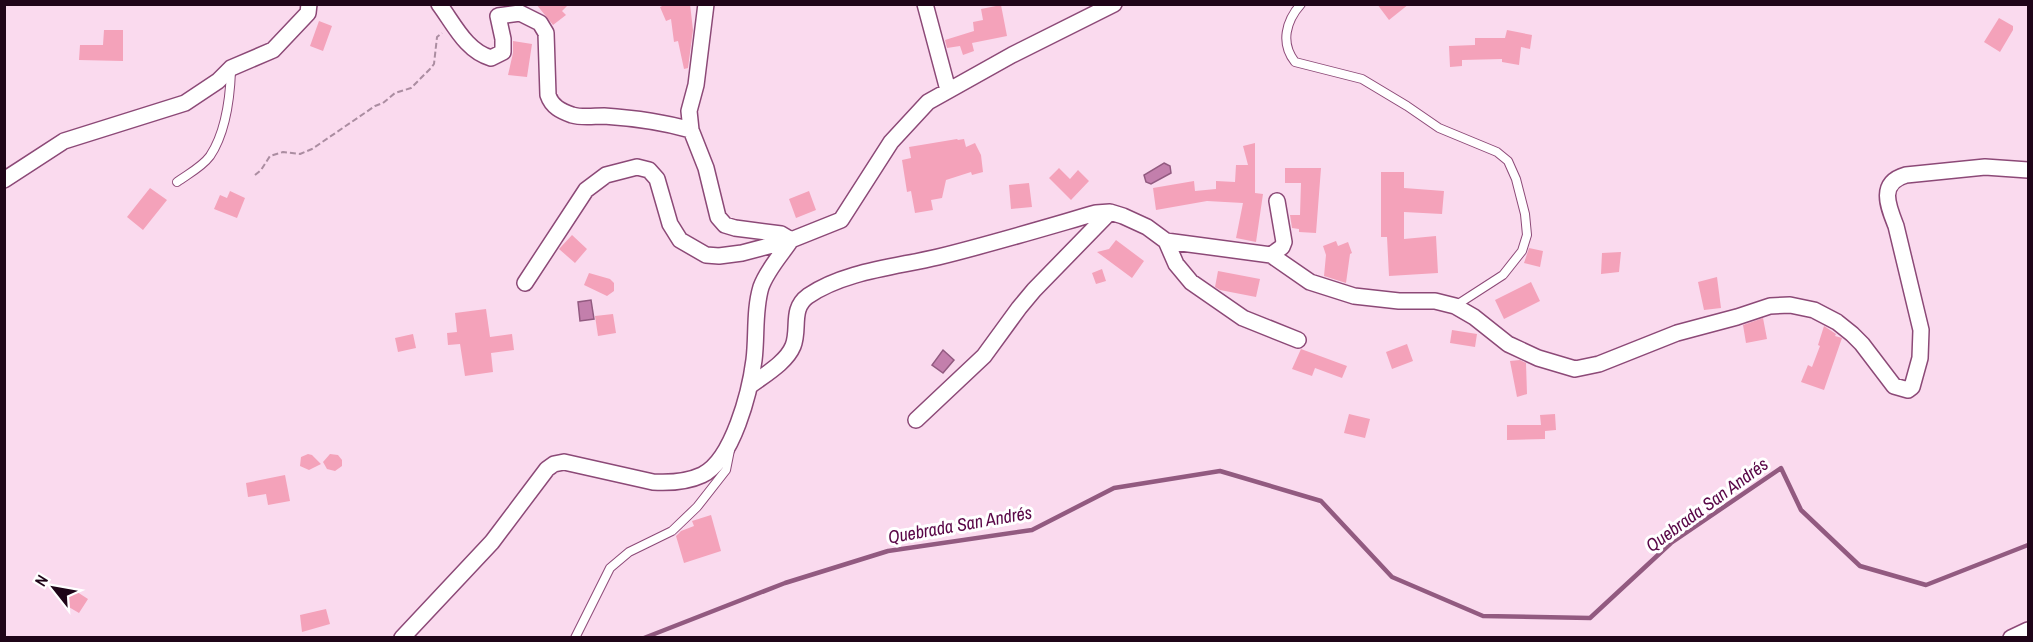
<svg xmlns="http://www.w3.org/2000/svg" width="2033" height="642" viewBox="0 0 2033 642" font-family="'Archivo Narrow',sans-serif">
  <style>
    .water { fill: #c37fac; stroke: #925a80; stroke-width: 1.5 }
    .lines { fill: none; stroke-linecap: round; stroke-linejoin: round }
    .stream { stroke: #925a80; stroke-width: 4.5 }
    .building { fill: #f4a2ba }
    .service-casing { stroke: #8c4977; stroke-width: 10 }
    .minor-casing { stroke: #8c4977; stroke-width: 18 }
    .path { stroke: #ab8da1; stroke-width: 2; stroke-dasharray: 6 3; stroke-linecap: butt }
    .service { stroke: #fff; stroke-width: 8 }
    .minor { stroke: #fff; stroke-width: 15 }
    .labels { text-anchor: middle; stroke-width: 6; stroke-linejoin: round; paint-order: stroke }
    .water-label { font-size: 18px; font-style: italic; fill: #590647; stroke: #fff }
  </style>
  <rect width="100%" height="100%" fill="#fadaee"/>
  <!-- water -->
  <path class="water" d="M1164,163l6,3 1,7 -20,11 -5,-2 -2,-7z
    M591,300l3,19 -14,2 -2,-19z
    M943,350l11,10 -11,13 -11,-8z"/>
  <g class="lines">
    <!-- stream -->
    <path class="stream" d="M644,638l141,-55 103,-32 144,-21 82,-42 106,-17 101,30 71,76 91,39 107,2 81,-75 110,-75 20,42 59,56 66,19 102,-40"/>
  </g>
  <!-- building -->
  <path class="building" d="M536,4h33l-7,7 4,4 -13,10z
    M667,4h23l3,26 -5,38 -4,1 -6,-28 -4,1 -3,-23 -5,2 -6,-14z
    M1377,4h32l-20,16z
    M1001,5l6,31 -35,7 2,8 -11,4 -3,-9 -13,2 -2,-8 29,-9 -1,-9 10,-2 -2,-11z
    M1999,18l14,8v4l-13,22 -16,-10z
    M319,21l13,5 -9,25 -13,-5z
    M104,30h19v31l-44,-1 1,-15h23z
    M1507,30l25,5 -2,14 -9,-2 -2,18 -17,-3v-3l-40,1v6l-12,1 -1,-21 26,-1v-7h30z
    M513,41l19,3 -5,33 -19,-2 5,-22z
    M957,139l1,1 6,-1 2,8 9,-4 6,12 2,17 -11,3 -1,-3 -25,8 -4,18 -11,2 2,10 -18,3 -4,-22 -4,1 -5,-32 9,-2 -2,-11z
    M1255,143v50l8,1 -7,48 -20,-4 7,-35 -36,-2 -51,9 -3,-22 41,-7 1,10 21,-2v-8l19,1 1,-17h12l-5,-19z
    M1059,168l11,11 8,-9 11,11 -18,19 -22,-22z
    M1285,168h36l-5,65 -17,-1v-3l-7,-1 -2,-13h10l1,-32h-16z
    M1381,172h23v16l40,3 -2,23 -38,-2v27l32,-3 2,37 -49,3 -2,-39h-6z
    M1029,183l3,24 -21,2 -2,-24z
    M150,188l17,12 -24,30 -16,-13z
    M230,191l15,7 -8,20 -23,-9 6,-14 7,3z
    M809,191l7,19 -20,8 -7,-19z
    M572,235l15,14 -12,14 -16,-14z
    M1116,240l28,21 -12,17 -35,-26 12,-3z
    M1336,241l2,5 10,-4 4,11 -2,1 -4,29 -22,-7 2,-21 -3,-9z
    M1529,248l14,3 -3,16 -16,-4z
    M1621,252l-2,20 -18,2 1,-21z
    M1102,269l4,12 -10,3 -4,-11z
    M1218,271l42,8 -4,18 -36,-7 -5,-3z
    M589,273l21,6 4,4v8l-7,5 -23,-11z
    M1717,277l4,31 -17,2 -6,-28z
    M1531,282l9,19 -36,18 -9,-19z
    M486,309l4,28 22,-3 2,16 -23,3 2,19 -28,4 -5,-32 -12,1 -1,-12 10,-1 -2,-19z
    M613,314l3,19 -18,3 -3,-20z
    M1763,318l4,21 -21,4 -3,-18z
    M1824,326l12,8 -1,2 7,2 -18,52 -23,-8 7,-17 4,2 8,-21 -2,-1z
    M1452,330l25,4 -2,13 -25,-4z
    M413,334l3,14 -18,4 -3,-14z
    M1407,344l6,17 -21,8 -6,-17z
    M1301,349l46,17 -5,12 -27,-10 -3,8 -20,-7z
    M1520,360l6,3 1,31 -10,3 -7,-36z
    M1349,414l21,5 -5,19 -21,-5z
    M1555,414l1,16 -11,1v8l-38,1v-15h34l-1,-10z
    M308,454l4,1 9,9 -12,6 -9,-4 1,-9z
    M330,454l8,1 4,5v6l-7,5 -8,-2 -4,-7z
    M285,475l5,26 -22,4 -2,-11 -18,3 -2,-14z
    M711,515l10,36 -37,12 -8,-27 5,-5 13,-5 -2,-5z
    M71,588l17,11 -9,14 -17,-10z
    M326,609l4,15 -28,8 -2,-17z"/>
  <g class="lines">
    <!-- service casing -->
    <g class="service-casing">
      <path id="service" d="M1301,4c-15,17 -21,39 -6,58l67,17 45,27 32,22 58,24 11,9 8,18 9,35 2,21 -5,16 -19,24 -48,31
        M177,182c11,-8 25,-15 33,-26 16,-24 20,-58 21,-85
        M575,638l35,-70 19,-16 43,-21 25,-24 29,-37 4,-20"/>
    </g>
    <!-- minor casing -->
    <g class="minor-casing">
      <path id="minor" d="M439,4c15,20 27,47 52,54l12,-6v-13l-5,-23 22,-3 20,10 6,10 2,62c4,12 13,16 24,20 10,3 22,1 32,1 30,2 59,6 87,14l15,38 12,49 7,8 10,3 46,6 10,6
        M925,4l23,86
        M691,130l-2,-19 7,-26 10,-81
        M4,180l60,-39 121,-38 33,-22 13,-13 42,-18 35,-37 1,-9
        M1166,241l10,23 15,18 52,36 55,22
        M1271,255l11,-8 2,-5 -7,-41
        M525,283l61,-93 20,-15 31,-8 12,3 8,9 13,45 10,16 26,15 13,1 23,-3 49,-13 50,-20 50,-78 37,-40 84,-47 102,-51
        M750,386c14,-11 36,-23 43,-40 7,-17 -3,-37 15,-50 37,-25 88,-29 130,-39 53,-13 106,-29 158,-44l14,-1 13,4 24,11 19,14 105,14 39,27 44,14 45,5h36l20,5 19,11 34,27 30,14 37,11 24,-5 78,-31 60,-16 33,-11 20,-1 24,5 23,12 15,12 10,10 32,42 14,4 4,-3 8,-29 1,-28 -25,-104c-8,-20 -18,-43 10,-51l79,-8 43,3
        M916,420l68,-64 35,-48 15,-18 76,-78
        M402,638l90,-96 55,-73 7,-5 10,-2 89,20c17,1 34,0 49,-7 31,-15 48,-84 52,-115 3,-24 0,-50 7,-73 6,-17 20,-32 30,-47
        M2011,638l17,-8"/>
    </g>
    <!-- path -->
    <path class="path" d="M255,175l6,-5 9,-14 13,-4 17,2 12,-5 63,-43 8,-3 12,-10 16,-5 19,-19 4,-5 3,-27 5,-4"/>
    <!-- service -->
    <use href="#service" class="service"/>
    <!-- minor -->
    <use href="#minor" class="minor"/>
  </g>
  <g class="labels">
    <!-- water labels -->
    <g class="water-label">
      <text transform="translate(1707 505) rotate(-36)" y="6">Quebrada San Andrés</text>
      <text transform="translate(960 525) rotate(-10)" y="6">Quebrada San Andrés</text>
    </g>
  </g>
  <!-- border -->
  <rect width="2033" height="642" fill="none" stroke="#1f0518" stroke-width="12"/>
  <!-- north arrow -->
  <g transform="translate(54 588) rotate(301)" stroke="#ffffff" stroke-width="4.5" paint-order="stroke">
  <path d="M0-4.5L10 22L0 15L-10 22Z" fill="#1f0518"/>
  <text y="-9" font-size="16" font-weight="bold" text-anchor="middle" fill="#1f0518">N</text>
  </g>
</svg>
